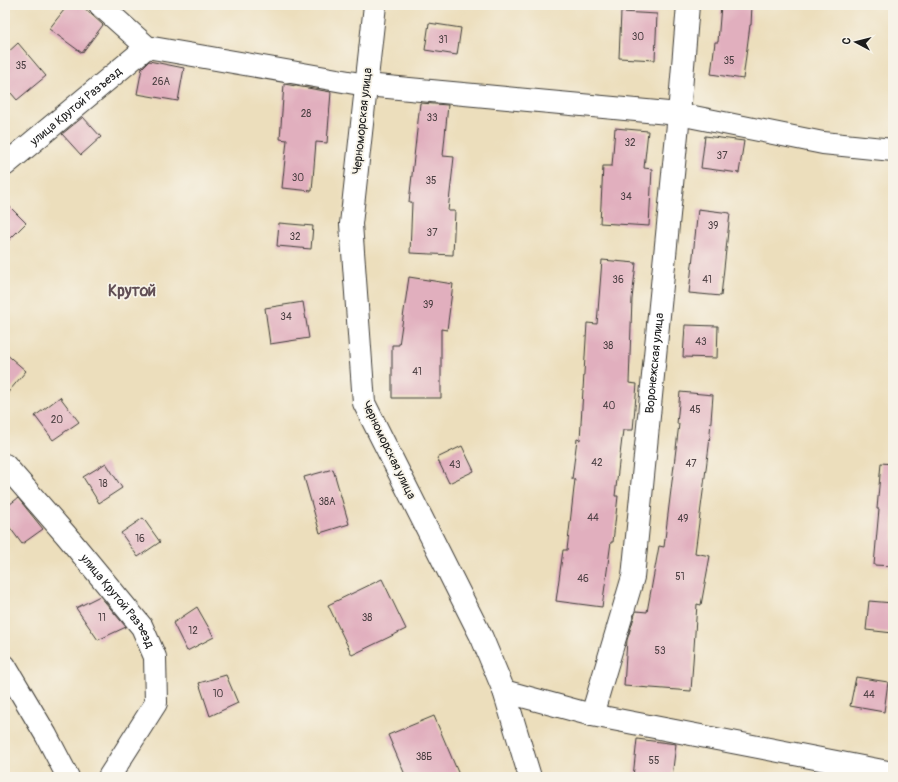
<svg xmlns="http://www.w3.org/2000/svg" width="898" height="782" viewBox="0 0 898 782" font-family="Pangolin,sans-serif">
  <style>
    .building { fill: #e1afbe }
    .lines { fill: none; stroke-linecap: round; stroke-linejoin: round }
    .street-casing { stroke: #3b3934; stroke-width: 24 }
    .secondary-casing { stroke: #3b3934; stroke-width: 24 }
    .street { stroke: #fff; stroke-width: 22 }
    .secondary { stroke: #fff; stroke-width: 22 }
    .labels { text-anchor: middle; stroke-width: 3.5; stroke-linejoin: round; paint-order: stroke }
    .number-label { font-size: 10px; fill: #4d4144 }
    .street-label { font-size: 12px; fill: #1c1c1c; stroke: #f7f3e8 }
    .district-label { font-size: 16px; font-weight: bold; fill: #614f55; stroke: #f7f3e8 }
  </style>
  <rect width="100%" height="100%" fill="#f7f3e8"/>
  <filter id="ink" filterUnits="userSpaceOnUse"><feTurbulence type="fractalNoise" baseFrequency=".025" numOctaves="2"/><feDisplacementMap in="SourceGraphic" scale="8" xChannelSelector="R" yChannelSelector="G"/><feConvolveMatrix kernelMatrix="1 2 1 2 8 2 1 2 1" color-interpolation-filters="sRGB"/></filter>
  <filter id="wash" filterUnits="userSpaceOnUse"><feTurbulence type="fractalNoise" baseFrequency=".012" numOctaves="4" result="noise"/><feDisplacementMap in="SourceGraphic" scale="16" xChannelSelector="R" yChannelSelector="G"/><feGaussianBlur stdDeviation="0.9" result="paint"/><feColorMatrix in="noise" values="0 0 0 0 0 0 0 0 0 0 0 0 0 0 0 0 0 1.4 0 .05"/><feComposite in="paint" operator="in"/></filter>
  <g filter="url(#wash)">
    <rect width="100%" height="100%" fill="#ecdebc"/>
    <g id="blocks">
      <!-- building -->
      <path class="building" d="M68,5h13l22,20 -21,28 -33,-24z
        M721,5h31l-1,20h-1l-7,54 -32,-5 4,-32h3z
        M621,12l36,2 -2,46 -36,-2z
        M429,23l32,5 -4,27 -32,-5z
        M18,43l28,33 -29,24 -12,-14v-31z
        M149,61l35,7 -6,33 -41,-7 5,-26z
        M284,84l47,8 -4,51 -11,-1 -4,49 -30,-3 5,-48 -7,-1z
        M420,103l28,2 -5,51 11,1 -6,54h7l-2,44 -43,-2 2,-51h-3z
        M83,117l18,20 -20,18 -19,-21z
        M615,128l33,3 -4,37 8,1 -3,57 -49,-3 3,-57h9z
        M705,136l39,5 -5,32 -38,-5z
        M5,202l21,21 -21,21z
        M698,209l32,4 -9,83 -32,-3z
        M279,223l34,3 -2,23 -34,-3z
        M602,260l34,3 -4,36 -3,84 8,1 -4,46h-10l-8,66h3l-5,46h-2l-9,65 -46,-6 7,-51h4l8,-71h-3l5,-40 3,1 7,-117 10,1z
        M409,277l44,7 -6,46 -6,-1v69h-49v-53h7z
        M303,302l6,36 -39,6 -5,-36z
        M685,325l33,1 -1,32 -34,-1z
        M5,353l21,18 -21,25z
        M680,392l33,3 -4,51 -14,107 15,3 -9,49 -4,-1 -6,87 -67,-5 3,-46 9,-29 11,1 12,-66 5,1 15,-123h-2z
        M60,397l19,25 -26,18 -18,-24z
        M462,446l12,25 -25,12 -12,-25z
        M106,463l16,25 -23,15 -16,-26z
        M881,463l12,1v102l-19,-1 5,-56h-2z
        M333,469l16,55 -29,9 -16,-56z
        M18,498l25,31 -21,15 -17,-23v-13z
        M143,518l17,24 -22,15 -17,-24z
        M382,579l24,50 -54,26 -24,-50z
        M100,596l26,31 -28,13 -22,-32z
        M869,601l24,2v30l-27,-3z
        M197,607l17,30 -27,14 -14,-28z
        M226,675l12,28 -28,13 -11,-33z
        M856,677l32,5 -4,30 -34,-6z
        M434,716l26,61h-54l-18,-42z
        M637,739l39,5 -4,33h-39z"/>
    </g>
  </g>
  <g filter="url(#ink)">
    <use href="#blocks" fill-opacity="0" stroke="#3b3934" stroke-width="1"/>
    <g class="lines">
      <!-- street casing -->
      <g class="street-casing">
        <g id="street">
          <path d="M100,5l47,42 219,38 313,29 144,29 70,7"/>
          <path id="s1" d="M5,165l142,-118"/>
          <path id="s2" d="M5,465l61,70 76,92 13,30 1,46 -47,74"/>
          <path d="M5,666l41,69 22,42"/>
          <path d="M504,691l88,24 301,58"/>
          <path id="s3" d="M592,715l41,-138 46,-463 9,-109"/>
        </g>
      </g>
      <!-- secondary casing -->
      <g class="secondary-casing">
        <path id="secondary" d="M375,5l-24,219 13,179 118,235 22,53 26,86"/>
      </g>
      <!-- street -->
      <use href="#street" class="street"/>
      <!-- secondary -->
      <use href="#secondary" class="secondary"/>
    </g>
  </g>
  <g class="labels">
    <!-- number labels -->
    <g class="number-label">
      <text x="638" y="40">30</text>
      <text x="443" y="43">31</text>
      <text x="729" y="64">35</text>
      <text x="21" y="69">35</text>
      <text x="161" y="85">26А</text>
      <text x="306" y="117">28</text>
      <text x="432" y="121">33</text>
      <text x="630" y="146">32</text>
      <text x="722" y="159">37</text>
      <text x="298" y="181">30</text>
      <text x="431" y="184">35</text>
      <text x="626" y="200">34</text>
      <text x="713" y="229">39</text>
      <text x="432" y="236">37</text>
      <text x="295" y="240">32</text>
      <text x="618" y="283">36</text>
      <text x="707" y="283">41</text>
      <text x="428" y="308">39</text>
      <text x="286" y="320">34</text>
      <text x="701" y="345">43</text>
      <text x="608" y="349">38</text>
      <text x="417" y="375">41</text>
      <text x="609" y="409">40</text>
      <text x="695" y="413">45</text>
      <text x="57" y="423">20</text>
      <text x="597" y="466">42</text>
      <text x="691" y="467">47</text>
      <text x="455" y="468">43</text>
      <text x="103" y="487">18</text>
      <text x="327" y="505">38А</text>
      <text x="593" y="521">44</text>
      <text x="683" y="522">49</text>
      <text x="140" y="542">16</text>
      <text x="680" y="580">51</text>
      <text x="583" y="582">46</text>
      <text x="102" y="621">11</text>
      <text x="367" y="621">38</text>
      <text x="193" y="634">12</text>
      <text x="660" y="654">53</text>
      <text x="218" y="697">10</text>
      <text x="869" y="698">44</text>
      <text x="424" y="760">38Б</text>
      <text x="654" y="764">55</text>
    </g>
    <!-- street labels -->
    <g class="street-label">
      <text dy="4" stroke="none"><textPath href="#s1" startOffset="92">улица Крутой Разъезд</textPath></text>
      <text transform="translate(362 121) rotate(-84)" y="4">Черноморская улица</text>
      <text dy="4" stroke="none"><textPath href="#s3" startOffset="359">Воронежская улица</textPath></text>
      <text transform="translate(389 450) rotate(64)" y="4">Черноморская улица</text>
      <text dy="4" stroke="none"><textPath href="#s2" startOffset="177">улица Крутой Разъезд</textPath></text>
    </g>
    <!-- district labels -->
    <g class="district-label">
      <text x="132" y="296">Крутой</text>
    </g>
  </g>
  <!-- margin -->
  <rect width="898" height="782" fill="none" stroke="#f7f3e8" stroke-width="20"/>
  <!-- north arrow -->
  <g transform="translate(856 42) rotate(277)" stroke="#f7f3e8" stroke-width="3" paint-order="stroke">
  <path d="M0-3L7 15L0 10L-7 15Z" fill="#1c1c1c"/>
  <text y="-6" font-size="11" font-weight="bold" text-anchor="middle" fill="#1c1c1c">С</text>
  </g>
</svg>
